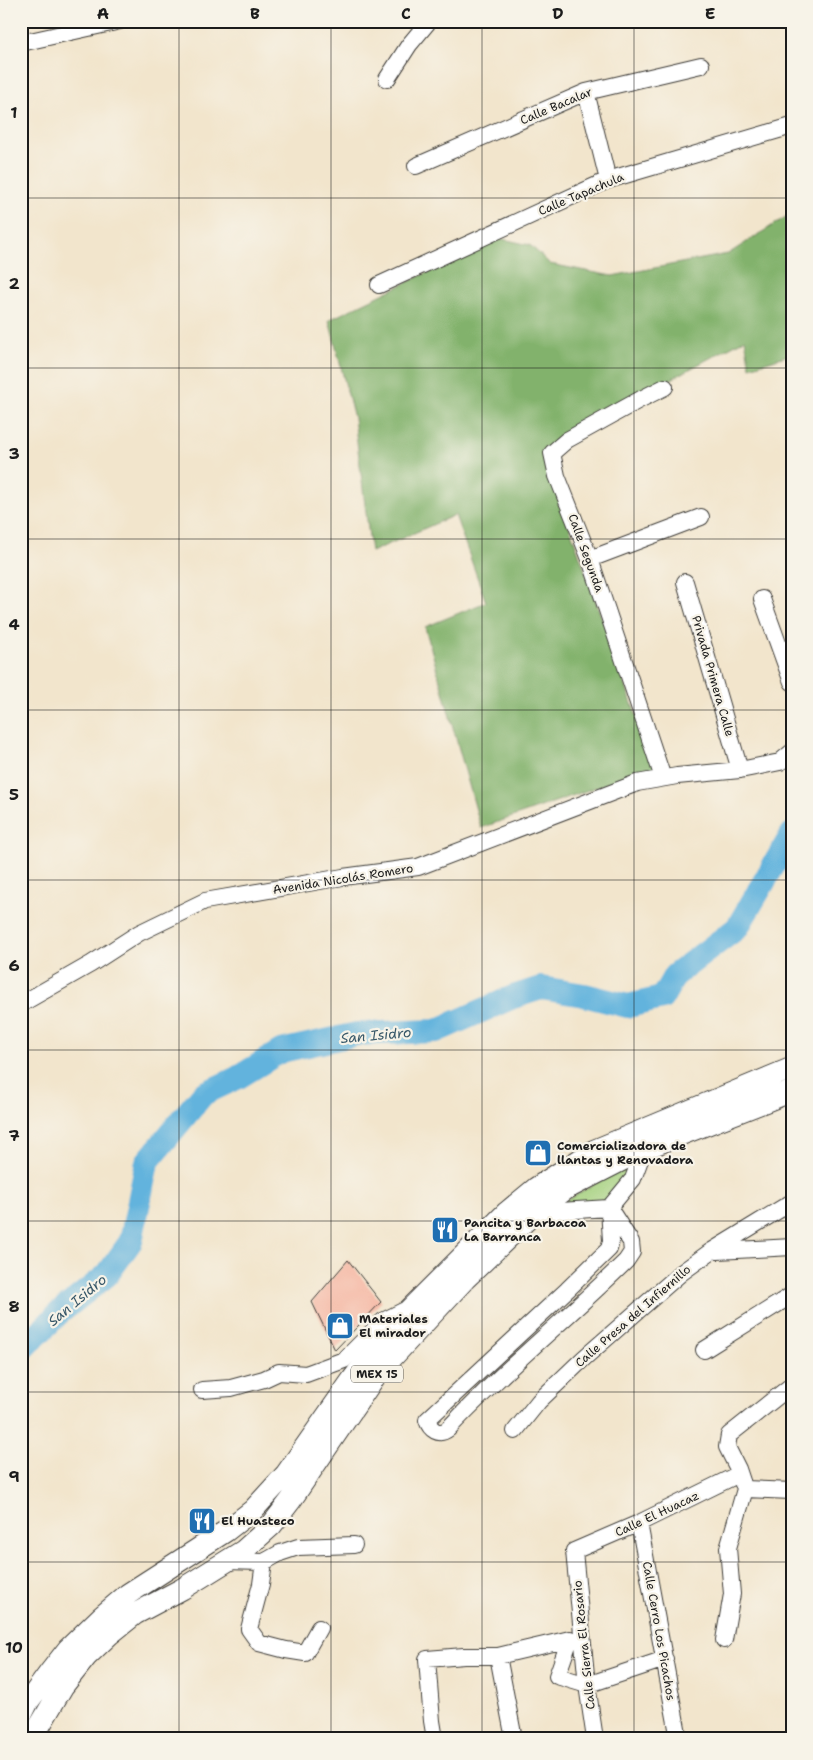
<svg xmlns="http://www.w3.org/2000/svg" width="813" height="1760" viewBox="0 0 813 1760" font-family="'Shantell Sans',sans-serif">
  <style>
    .green { fill: #a3d07d; stroke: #60764c }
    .forest { fill: #82b26c; stroke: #4f6744 }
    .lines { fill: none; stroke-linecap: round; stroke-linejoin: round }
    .river { stroke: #62b3dd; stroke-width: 24 }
    .building { fill: #f5b19c }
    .minor-casing { stroke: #3c3a36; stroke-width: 18 }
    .major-casing { stroke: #3c3a36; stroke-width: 23 }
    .minor { stroke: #fff; stroke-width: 16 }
    .major { stroke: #fff; stroke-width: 21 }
    .grid { fill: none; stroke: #1c1c1c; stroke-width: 1; stroke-opacity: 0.55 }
    .labels { text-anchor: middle; stroke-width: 4.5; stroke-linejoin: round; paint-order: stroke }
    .shield { fill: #f7f3e8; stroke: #5e5c59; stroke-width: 1 }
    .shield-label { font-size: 11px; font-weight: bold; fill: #1c1c1c }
    .street-label { font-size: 12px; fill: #1c1c1c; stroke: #f7f3e8 }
    .poi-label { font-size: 12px; font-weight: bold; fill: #1c1c1c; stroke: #f7f3e8; text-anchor: start }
    .water-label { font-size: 14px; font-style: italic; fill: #385869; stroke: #f7f3e8 }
    .neatline { fill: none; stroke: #1c1c1c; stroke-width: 2 }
    .grid-label { font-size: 16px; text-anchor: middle; font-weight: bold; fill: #1c1c1c }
  </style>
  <rect width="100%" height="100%" fill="#f7f3e8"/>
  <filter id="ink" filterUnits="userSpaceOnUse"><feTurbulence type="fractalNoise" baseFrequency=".02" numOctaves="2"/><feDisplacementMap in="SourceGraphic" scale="10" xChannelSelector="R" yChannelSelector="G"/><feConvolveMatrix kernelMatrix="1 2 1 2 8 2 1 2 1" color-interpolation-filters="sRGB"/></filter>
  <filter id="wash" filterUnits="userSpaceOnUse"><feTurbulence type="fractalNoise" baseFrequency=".0096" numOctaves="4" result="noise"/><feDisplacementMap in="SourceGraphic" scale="20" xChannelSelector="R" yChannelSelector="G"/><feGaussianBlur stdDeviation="1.12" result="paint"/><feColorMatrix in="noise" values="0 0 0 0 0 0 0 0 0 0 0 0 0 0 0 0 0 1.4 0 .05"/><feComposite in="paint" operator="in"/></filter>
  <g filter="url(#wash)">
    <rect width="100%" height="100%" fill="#f2e5cc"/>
    <!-- green -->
    <path class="green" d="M637,1159l-29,45 -56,5z"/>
    <!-- forest -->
    <path class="forest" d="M792,213v141l-42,13 -5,-28 -79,43 -120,68 -1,8 111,313 -42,10 -133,47 -56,-201 61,-25 -31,-87 -84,37 -17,-134 -25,-98 169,-82 32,7 20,19 62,12 116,-22z"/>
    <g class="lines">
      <!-- river -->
      <path class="river" d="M21,1351l38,-38 48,-38 24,-34 16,-79 56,-68 34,-16 44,-27 76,-17 79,-3 77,-34 28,-9 43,7 44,11 34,-8 13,-23 62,-47 55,-94"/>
    </g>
    <g id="blocks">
      <!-- building -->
      <path class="building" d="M348,1260l33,42 -46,48 -23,-48z"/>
    </g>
  </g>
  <g filter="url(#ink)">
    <use href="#blocks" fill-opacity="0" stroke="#3c3a36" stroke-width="1"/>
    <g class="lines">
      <!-- minor casing -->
      <g class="minor-casing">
        <path id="minor" d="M21,43l99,-22
          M387,79l22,-34 20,-24
          M586,92l22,88
          M416,166l170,-74 115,-27
          M379,285l229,-105 184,-54
          M590,559l111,-42
          M685,582l55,188
          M762,599l30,83
          M663,778l-73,-219 -33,-83 -5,-23 15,-13 74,-41 24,-12
          M21,1004l70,-40 48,-31 66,-32 138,-24 75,-10 219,-84 40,-7 63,-6 40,-8 12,-10
          M609,1208l22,34 1,10 -6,9c-58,57 -122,108 -178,168 -9,7 -18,1 -21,-9l140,-130 42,-41 2,-8 -2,-33 24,-29 11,-30
          M536,1211h24l49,-3
          M717,1251l75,-4
          M704,1350l88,-55
          M202,1390l29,-2 33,-9 15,-7 27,2 38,-14 39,-39 20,-10
          M515,1431l24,-30 45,-43 97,-85 29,-21 82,-50
          M743,1484l-5,-15 -11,-22 2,-12 63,-50
          M745,1489l47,2
          M639,1523l40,216
          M226,1561l38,1 16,-9 18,-6 56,-2
          M264,1562l-3,22 -12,45 10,14 27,7 19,3 14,-25
          M724,1640l8,-46 -4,-46 17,-59
          M498,1656l16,83
          M435,1739l-3,-18 -5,-62 37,-3h34l72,-17 -13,37 30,9 78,-26
          M595,1739l-8,-54 -13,-134 65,-28 100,-49"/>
      </g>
      <!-- major casing -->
      <g class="major-casing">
        <path id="major" d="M21,1716l7,-14 22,-30 18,-23 33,-32 27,-23 98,-63 27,-21 33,-36 66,-94 39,-52 116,-116 29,-24 59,-38 197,-82
          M32,1739l31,-53 23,-29 24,-23 25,-20 47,-25 61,-38 28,-25 20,-26 85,-125 89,-96 71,-68 30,-22 78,-40 148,-58"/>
      </g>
      <!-- minor -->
      <use href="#minor" class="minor"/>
      <!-- major -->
      <use href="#major" class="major"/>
    </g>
  </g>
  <!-- grid -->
  <path class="grid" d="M179,21v1718M331,21v1718M482,21v1718M634,21v1718M21,198h771M21,368h771M21,539h771M21,710h771M21,880h771M21,1050h771M21,1221h771M21,1392h771M21,1562h771"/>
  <!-- icons -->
  <defs>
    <g id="shop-square" transform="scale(1.4375)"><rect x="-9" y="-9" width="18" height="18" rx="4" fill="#1f6fb2" stroke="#f7f3e8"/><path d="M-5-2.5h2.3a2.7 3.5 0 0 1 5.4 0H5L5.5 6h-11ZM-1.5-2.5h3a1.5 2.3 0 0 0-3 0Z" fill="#fff"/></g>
    <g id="restaurant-square" transform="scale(1.4375)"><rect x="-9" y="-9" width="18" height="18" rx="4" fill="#1f6fb2" stroke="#f7f3e8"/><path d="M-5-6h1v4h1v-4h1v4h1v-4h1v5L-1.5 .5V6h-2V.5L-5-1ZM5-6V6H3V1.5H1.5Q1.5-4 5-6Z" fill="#fff"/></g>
  </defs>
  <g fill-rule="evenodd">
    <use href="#shop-square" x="538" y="1153"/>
    <use href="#restaurant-square" x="445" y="1230"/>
    <use href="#shop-square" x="340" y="1326"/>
    <use href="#restaurant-square" x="202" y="1521"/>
  </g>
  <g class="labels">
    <!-- shield labels -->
    <rect class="shield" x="351" y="1365.5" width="52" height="17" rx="4"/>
    <g class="shield-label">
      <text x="377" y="1378">MEX 15</text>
    </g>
    <!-- street labels -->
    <g class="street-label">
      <text transform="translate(556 106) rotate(-23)" y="4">Calle Bacalar</text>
      <text transform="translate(581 194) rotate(-23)" y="4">Calle Tapachula</text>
      <text transform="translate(586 553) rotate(70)" y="4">Calle Segunda</text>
      <text transform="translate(713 676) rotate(74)" y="4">Privada Primera Calle</text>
      <text transform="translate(343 879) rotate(-9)" y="4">Avenida Nicolás Romero</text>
      <text transform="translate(633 1316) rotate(-41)" y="4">Calle Presa del Infiernillo</text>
      <text transform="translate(657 1514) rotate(-25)" y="4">Calle El Huacaz</text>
      <text transform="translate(659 1631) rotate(80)" y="4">Calle Cerro Los Picachos</text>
      <text transform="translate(584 1645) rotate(-96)" y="4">Calle Sierra El Rosario</text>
    </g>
    <!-- poi labels -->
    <g class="poi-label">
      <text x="557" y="1150">Comercializadora de<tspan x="557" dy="14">llantas y Renovadora</tspan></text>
      <text x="464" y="1227">Pancita y Barbacoa<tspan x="464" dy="14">La Barranca</tspan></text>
      <text x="359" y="1323">Materiales<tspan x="359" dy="14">El mirador</tspan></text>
      <text x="221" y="1525">El Huasteco</text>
    </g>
    <!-- water labels -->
    <g class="water-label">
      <text transform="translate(376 1035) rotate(-5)" y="5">San Isidro</text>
      <text transform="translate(77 1300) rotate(-40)" y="5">San Isidro</text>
    </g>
  </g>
  <!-- margin -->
  <rect width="813" height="1760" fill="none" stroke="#f7f3e8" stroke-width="55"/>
  <rect x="28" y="28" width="758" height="1704" class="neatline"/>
  <g class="grid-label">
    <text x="103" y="19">A</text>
    <text x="255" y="19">B</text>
    <text x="406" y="19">C</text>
    <text x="558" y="19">D</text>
    <text x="710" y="19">E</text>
    <text x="14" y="118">1</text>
    <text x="14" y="289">2</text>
    <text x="14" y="459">3</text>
    <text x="14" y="630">4</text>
    <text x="14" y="800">5</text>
    <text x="14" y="971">6</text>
    <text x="14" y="1141">7</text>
    <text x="14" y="1312">8</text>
    <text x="14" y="1482">9</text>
    <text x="14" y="1653">10</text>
  </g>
</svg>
